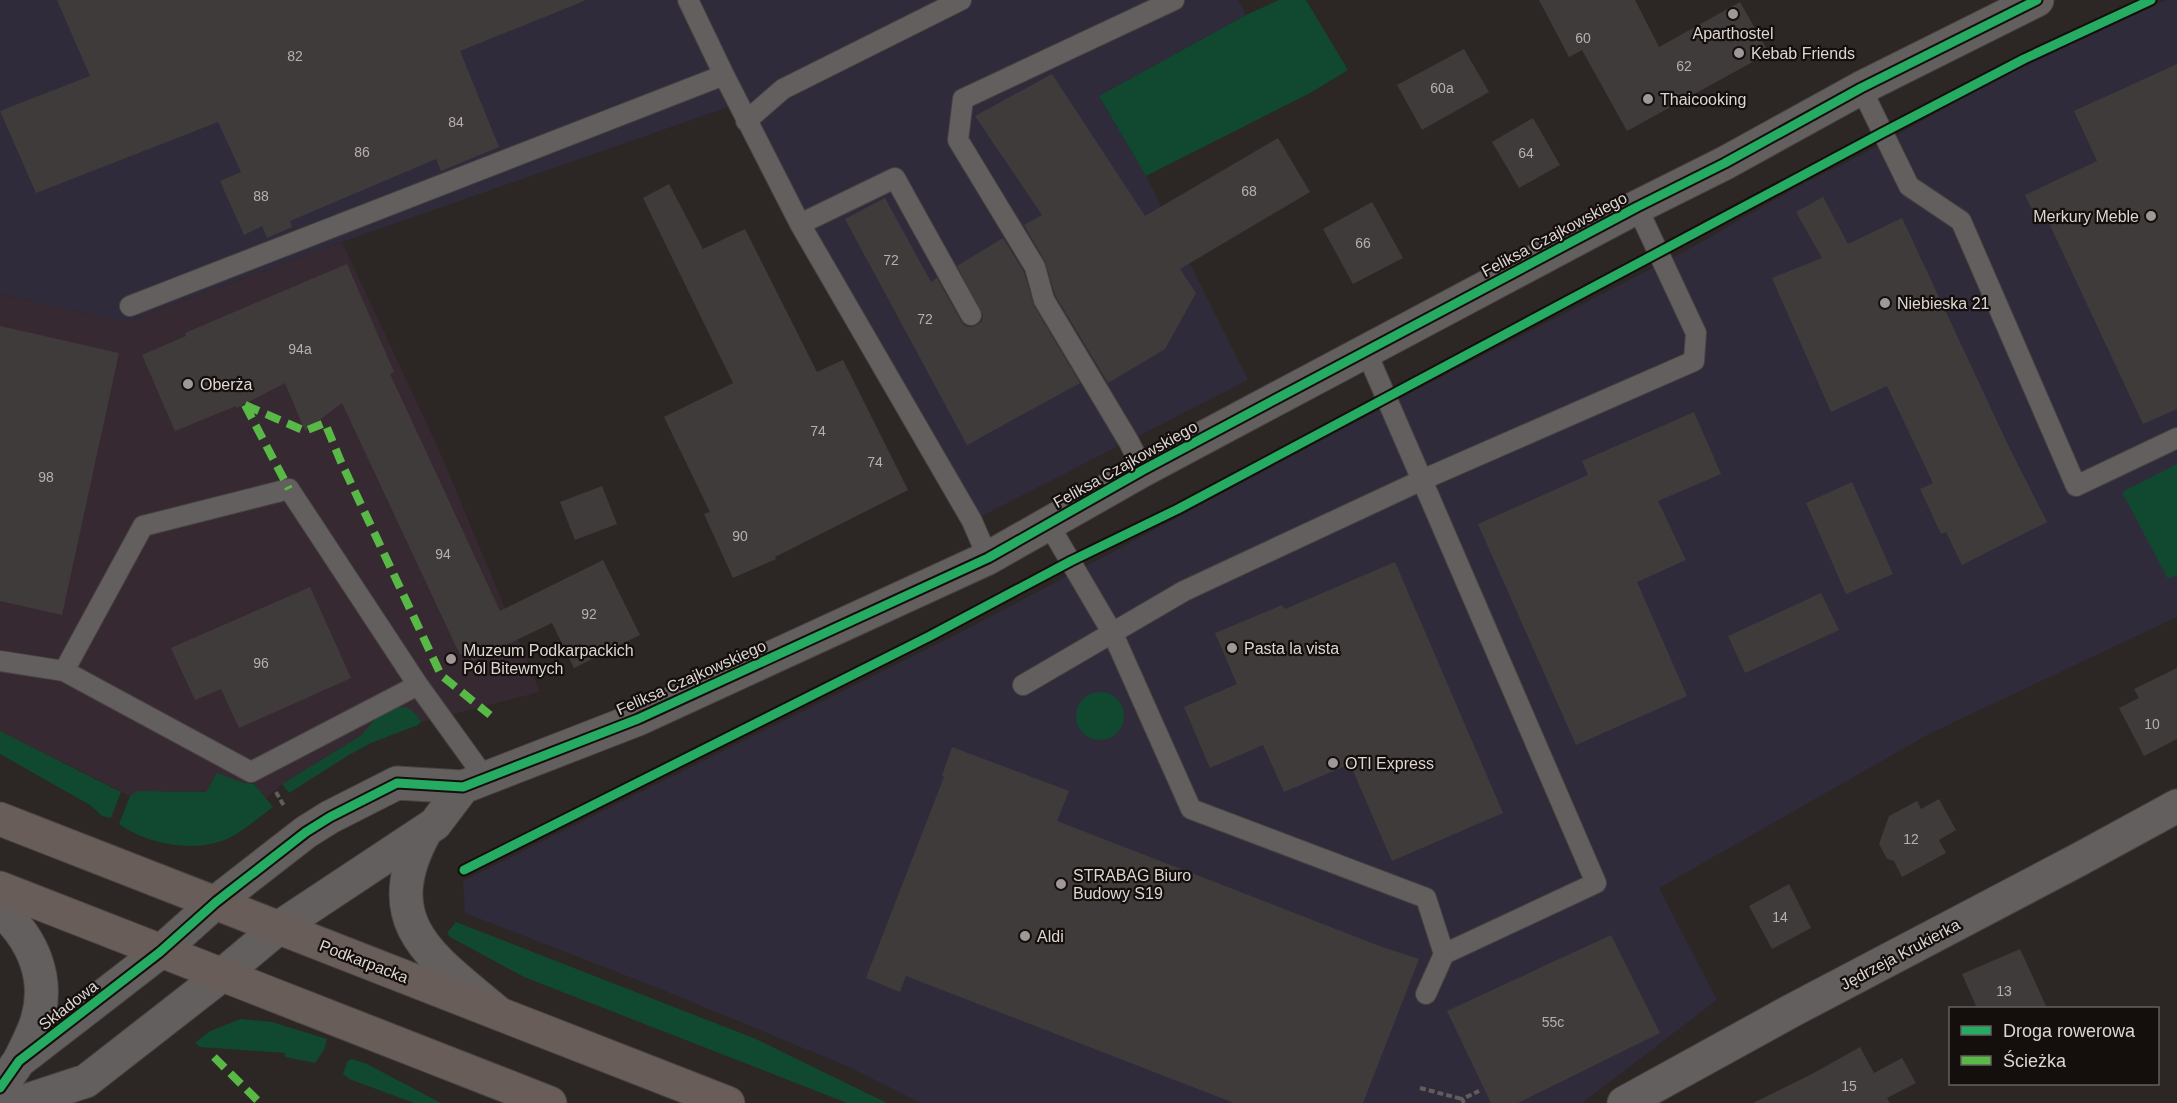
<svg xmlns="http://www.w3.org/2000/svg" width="2177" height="1103" viewBox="0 0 2177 1103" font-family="Helvetica,sans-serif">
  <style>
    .commercial { fill: #372932 }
    .industrial { fill: #2f2b3a }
    .green { fill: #10492f }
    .building { fill: #403b3b }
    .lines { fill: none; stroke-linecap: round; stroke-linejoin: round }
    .lane-casing { stroke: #484341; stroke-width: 22 }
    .street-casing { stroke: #484341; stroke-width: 35 }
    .secondary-casing { stroke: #484341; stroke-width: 35 }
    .primary-casing { stroke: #484341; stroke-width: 35 }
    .path { stroke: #625d5b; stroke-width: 4; stroke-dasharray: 6 3; stroke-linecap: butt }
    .lane { stroke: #635f5e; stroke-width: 20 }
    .street { stroke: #635f5e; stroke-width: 33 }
    .secondary { stroke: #635f5e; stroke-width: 33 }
    .primary { stroke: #685d58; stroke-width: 33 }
    .quiet { stroke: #58b947; stroke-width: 8; stroke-dasharray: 15 8; stroke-linecap: butt }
    .cycleway-casing { stroke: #140f0d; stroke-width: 13 }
    .cycleway { stroke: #26ab63; stroke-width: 9 }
    .poi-dot { fill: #9f9896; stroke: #140f0d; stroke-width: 2 }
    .labels { text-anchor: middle; stroke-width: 4.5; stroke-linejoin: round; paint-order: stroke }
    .number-label { font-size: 14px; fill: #b6afad }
    .poi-label { font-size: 16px; fill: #ddd6d3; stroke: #140f0d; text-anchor: start }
    .street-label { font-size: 16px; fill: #ddd6d3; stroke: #140f0d }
  </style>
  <rect width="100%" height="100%" fill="#2c2624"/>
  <!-- commercial -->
  <path class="commercial" d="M342,242l98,210 100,240 -119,30 -4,-7 -39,1 -18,20 -78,48 -16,15 -12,-15 -13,-2 -24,-8 -11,18 -69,-1 -7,5 -130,-65v-437l125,28z"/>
  <!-- industrial -->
  <path class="industrial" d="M0,0h1238l8,15 -147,81 47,80 102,204 -276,141 -235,-417 -395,138 -217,80 -125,-28z
    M2166,0h11v617l-246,116 -272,155 58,112 -135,103h-661l-74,-37 -189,-78 -193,-75 -2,-32 496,-248 103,-54 350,-187 277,-143 108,-62 66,-33 165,-93z"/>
  <!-- green -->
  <path class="green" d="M1279,0h27l42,70 -38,23 -164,83 -47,-80 147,-81z
    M2177,464v111l-9,4 -46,-87z
    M1076 716a24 24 0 1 1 48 0a24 24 0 1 1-48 0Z
    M407,707l10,8 4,7 -3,3 -47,18 -22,12 -60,38 -7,-9 78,-48 18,-20 15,-8z
    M0,731l121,61 -10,26 -9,-2 -12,-11 -90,-51z
    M217,773l24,9 13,2 19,23c-14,10 -28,23 -42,30 -33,17 -83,8 -112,-13l11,-28 7,-5 69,1z
    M456,922l300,117 131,64h-40l-323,-126 -74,-40 -3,-4z
    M241,1019l31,3 55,17 -3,11 -9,13 -30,-6v-4l-85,-6 -5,-4 15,-12z
    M351,1059l14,4 76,40h-27l-65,-24 -6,-5 4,-12z"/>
  <!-- building -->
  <path class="building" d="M57,0h527v1l-124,50 39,96 -58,24 -5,-12 -146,62 2,6 -25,11 -5,-12 -18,9 -24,-54 21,-9 -23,-50 -182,71 -36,-82 90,-35z
    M1539,0h96l24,47 81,-45 29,51 -142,78 -45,-81 -13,7z
    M1464,49l25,43 -67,38 -25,-45z
    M2177,64v345l-34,15 -95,-203 -9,4 -14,-30 72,-34 -23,-50z
    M1052,74l93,142 133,-78 32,54 -130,77 16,24 -31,56 -57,34 -53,-88 -10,-34 -21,-36 18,-10 -67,-99z
    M1533,118l27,47 -41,23 -27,-46z
    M669,184l34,65 42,-20 72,143 26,-12 65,130 -133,67 1,2 -43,19 -29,-64 6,-2 -46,-95 69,-34 -90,-185z
    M1823,197l25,47 54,-26 107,229 38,75 -85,43 -16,-33 -5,2 -21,-45 13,-6 -46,-97 -56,26 -59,-134 50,-20 -26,-46z
    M885,198l46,84 6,-4 24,43 4,5 6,1 6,-2 5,-4 1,-6 -26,-49 46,-28 21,34 10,34 46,77 -113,62 -122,-226z
    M1372,202l31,56 -50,26 -30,-55z
    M347,264l47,108 -4,2 110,237 103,-51 37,75 -66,33 -22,-45 -80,38 -4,-10 -8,4 -118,-252 -37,28 -20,-48 -48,25 -1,-2 -61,25 -33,-76 44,-19 -1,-3z
    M0,326l119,27 -57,262 -62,-14z
    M1694,412l27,62 -63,27 28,59 -49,22 50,114 -111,49 -98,-221 110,-49 -6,-14z
    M1852,482l41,92 -47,20 -40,-91z
    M602,486l15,38 -42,16 -15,-38z
    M1395,562l108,251 -111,48 -42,-97 -66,28 -21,-47 -53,23 -26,-61 53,-23 -22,-51 67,-28 3,4z
    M310,587l41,91 -112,50 -18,-39 -26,11 -24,-52z
    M1821,593l18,37 -94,43 -17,-37z
    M2177,668v71l-33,17 -25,-48 20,-10 -5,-9z
    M952,747l117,44 -12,30 325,126 37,12 -56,144h-129l-328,-127 -6,16 -34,-14 78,-201 -2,-1z
    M1939,799l17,31 -17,10 7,13 -44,24 -8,-16 -7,-2 -8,-15 10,-28 28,-15 4,8z
    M1789,884l22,44 -39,21 -23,-43z
    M1611,935l49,98 -142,70h-27l-44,-92z
    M2020,949l27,59h-70l-15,-34z
    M1860,1047l14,26 28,-15 14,25 -29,15 3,5h-137l59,-29z"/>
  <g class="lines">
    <!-- lane casing -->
    <g class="lane-casing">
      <path id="lane" d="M688,0l36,75
        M1861,88l48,98 52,35 115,265 101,-48
        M746,121l37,-32 178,-89
        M800,224l95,-46 76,137
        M130,306l594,-231 76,149 172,297 16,37
        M1143,470l-14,-28 -85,-142 -9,-33 -77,-127 5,-41 211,-99
        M1049,525l64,109 78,175 235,89 18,56 -18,40
        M0,661l64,10
        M418,685l-167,87 -187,-101 79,-145 146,-37 129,196 67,93
        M1023,685l161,-94 238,-111 -56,-129
        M1444,954l152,-71 -174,-403 272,-119 2,-28 -59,-126"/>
    </g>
    <!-- street casing -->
    <g class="street-casing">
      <path id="street" d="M1624,1103l167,-92 287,-151 99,-54"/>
    </g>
    <!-- secondary casing -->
    <g class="secondary-casing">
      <path id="secondary" d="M425,832c-50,91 7,125 71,179
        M0,910c33,28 50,69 37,111 -4,13 -11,26 -17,38
        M0,1088l19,-27 141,-109 56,-50 90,-70 24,-15 67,-34 66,4 175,-68 350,-161 155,-88 118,-63 376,-200 88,-44 136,-75 176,-88
        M19,1103l67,-22 136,-106 56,-47 157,-104 28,-37"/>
    </g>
    <!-- primary casing -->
    <g class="primary-casing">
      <path id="primary" d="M0,819l728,284
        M0,888l550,215"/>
    </g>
    <!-- path -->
    <path class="path" d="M276,792l8,14
      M1420,1088l42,11
      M1464,1103l-2,-4 17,-8"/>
    <!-- lane -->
    <use href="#lane" class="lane"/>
    <!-- street -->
    <use href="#street" class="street"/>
    <!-- secondary -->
    <use href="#secondary" class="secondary"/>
    <!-- primary -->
    <use href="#primary" class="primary"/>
    <!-- quiet -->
    <path class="quiet" d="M245,405l60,26 20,-8 16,39 100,213 49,40
      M245,405l44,84
      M214,1057l46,46"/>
    <!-- cycleway casing -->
    <g class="cycleway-casing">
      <path id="cycleway" d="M464,870l466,-234 141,-75 107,-52 704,-376 142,-74 127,-59
        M0,1088l19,-27 141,-109 56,-50 90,-70 24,-15 67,-34 66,4 175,-68 350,-161 155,-88 118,-63 376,-200 88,-44 136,-75 176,-88"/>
    </g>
    <!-- cycleway -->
    <use href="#cycleway" class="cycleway"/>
  </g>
  <!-- markers -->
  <g class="poi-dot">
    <circle cx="1733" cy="14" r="6"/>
    <circle cx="1739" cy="53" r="6"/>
    <circle cx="1648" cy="99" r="6"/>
    <circle cx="2151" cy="216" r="6"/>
    <circle cx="1885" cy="303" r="6"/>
    <circle cx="188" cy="384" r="6"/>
    <circle cx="1232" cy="648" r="6"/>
    <circle cx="451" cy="659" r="6"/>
    <circle cx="1333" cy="763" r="6"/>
    <circle cx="1061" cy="884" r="6"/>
    <circle cx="1025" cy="936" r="6"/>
  </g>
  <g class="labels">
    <!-- number labels -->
    <g class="number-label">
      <text x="1583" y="43">60</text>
      <text x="295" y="61">82</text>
      <text x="1684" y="71">62</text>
      <text x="1442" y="93">60a</text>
      <text x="456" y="127">84</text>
      <text x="362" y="157">86</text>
      <text x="1526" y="158">64</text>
      <text x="1249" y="196">68</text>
      <text x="261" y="201">88</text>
      <text x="1363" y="248">66</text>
      <text x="891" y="265">72</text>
      <text x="925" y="324">72</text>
      <text x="300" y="354">94a</text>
      <text x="818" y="436">74</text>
      <text x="875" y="467">74</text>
      <text x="46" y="482">98</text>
      <text x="740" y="541">90</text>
      <text x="443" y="559">94</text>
      <text x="589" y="619">92</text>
      <text x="261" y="668">96</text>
      <text x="2152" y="729">10</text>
      <text x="1911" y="844">12</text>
      <text x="1780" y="922">14</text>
      <text x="2004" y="996">13</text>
      <text x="1553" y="1027">55c</text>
      <text x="1849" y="1091">15</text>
    </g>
    <!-- poi labels -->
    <g class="poi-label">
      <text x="1733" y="39" text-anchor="middle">Aparthostel</text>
      <text x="1751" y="59">Kebab Friends</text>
      <text x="1660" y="105">Thaicooking</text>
      <text x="2139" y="222" text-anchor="end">Merkury Meble</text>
      <text x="1897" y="309">Niebieska 21</text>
      <text x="200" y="390">Oberża</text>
      <text x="1244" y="654">Pasta la vista</text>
      <text x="463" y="656">Muzeum Podkarpackich<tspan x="463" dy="18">Pól Bitewnych</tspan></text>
      <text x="1345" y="769">OTI Express</text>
      <text x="1073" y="881">STRABAG Biuro<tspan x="1073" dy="18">Budowy S19</tspan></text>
      <text x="1037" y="942">Aldi</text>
    </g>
    <!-- street labels -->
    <g class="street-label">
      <text transform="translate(1554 234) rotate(-28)" y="6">Feliksa Czajkowskiego</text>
      <text transform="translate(1125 464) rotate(-29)" y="6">Feliksa Czajkowskiego</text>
      <text transform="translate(691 677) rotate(-24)" y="6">Feliksa Czajkowskiego</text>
      <text transform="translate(1900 954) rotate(-28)" y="6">Jędrzeja Krukierka</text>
      <text transform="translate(364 961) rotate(21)" y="6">Podkarpacka</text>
      <text transform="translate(68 1005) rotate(-38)" y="6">Składowa</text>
    </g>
  </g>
  <!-- legend -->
  <rect x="1949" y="1007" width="210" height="78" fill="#140f0d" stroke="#645f5c" stroke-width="1.5"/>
  <rect x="1961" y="1026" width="30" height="9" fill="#26ab63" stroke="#645f5c" stroke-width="1.5"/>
  <text x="2003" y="1037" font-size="18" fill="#ddd6d3">Droga rowerowa</text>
  <rect x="1961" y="1056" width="30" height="9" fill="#58b947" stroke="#645f5c" stroke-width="1.5"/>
  <text x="2003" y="1067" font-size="18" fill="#ddd6d3">Ścieżka</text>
</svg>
